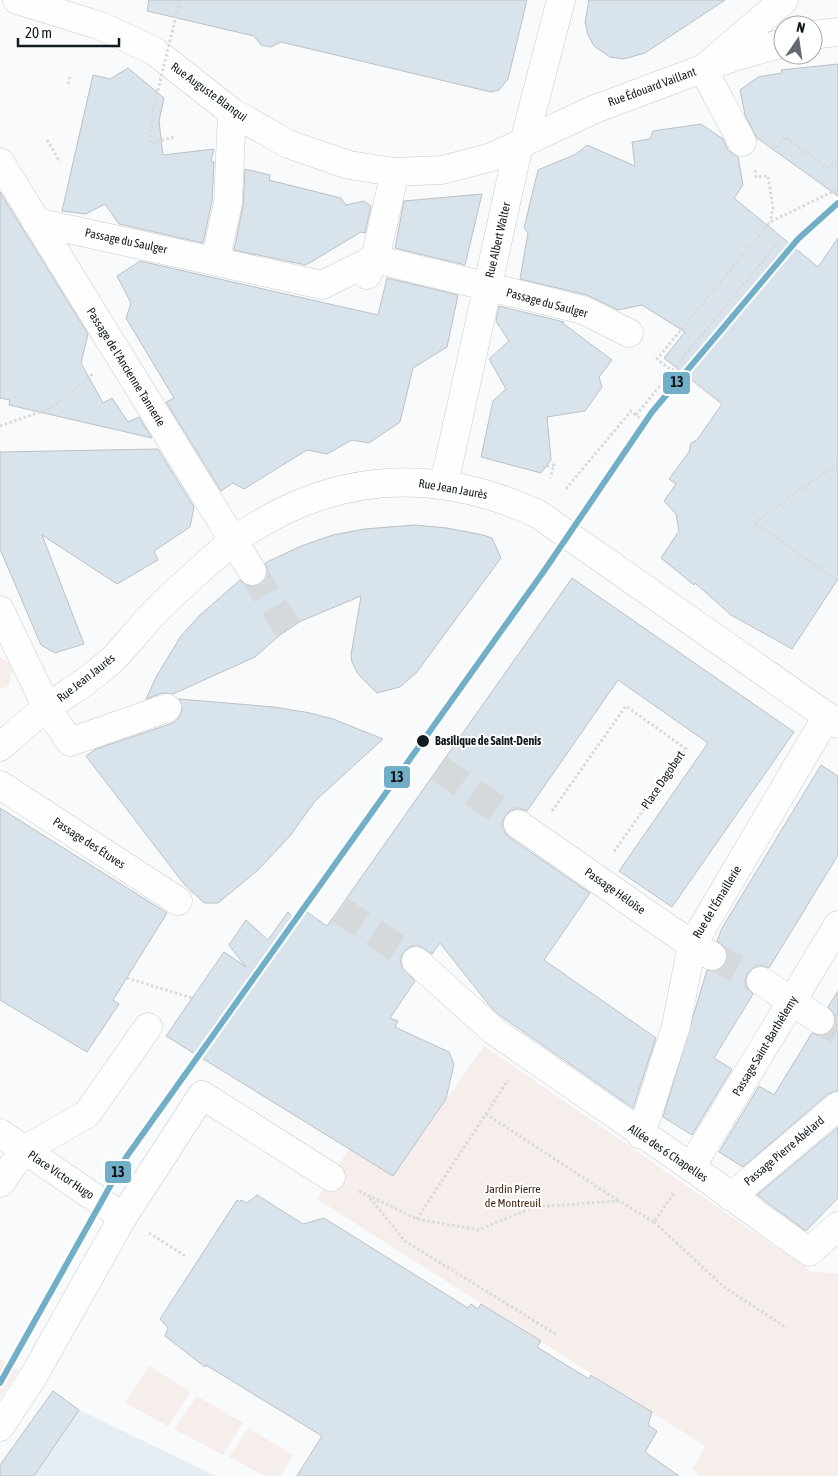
<svg xmlns="http://www.w3.org/2000/svg" width="838" height="1476" viewBox="0 0 838 1476" font-family="'Asap Condensed',sans-serif">
  <style>
    .built { fill: #e6edf3 }
    .green { fill: #f6eeea }
    .building { fill: #d9e3eb; stroke: #bcc1c4 }
    .lines { fill: none; stroke-linecap: round; stroke-linejoin: round }
    .minor-tunnel { stroke: #d6d9db; stroke-width: 28; stroke-dasharray: 28 14; stroke-linecap: butt }
    .minor-casing { stroke: #c7ccd0; stroke-width: 29 }
    .path { stroke: #d9dada; stroke-width: 3; stroke-dasharray: 2.5 2.5; stroke-linecap: butt }
    .minor { stroke: #fefeff; stroke-width: 28 }
    .path-bridge { stroke: #d9dada; stroke-width: 3; stroke-dasharray: 2.5 2.5; stroke-linecap: butt }
    .metro-1-casing { stroke: #fff; stroke-width: 10 }
    .metro-1 { stroke: #71aec8; stroke-width: 6 }
    .stop-dot { fill: #131b21; stroke: #fff; stroke-width: 2 }
    .labels { text-anchor: middle; stroke-width: 4; stroke-linejoin: round; paint-order: stroke }
    .street-label { font-size: 12px; fill: #131b21; stroke: #fff }
    .stop-label { font-size: 12px; font-weight: bold; fill: #131b21; stroke: #fff; text-anchor: start }
    .park-label { font-size: 12px; fill: #401f08; stroke: #fff }
    .line-badge { stroke: #fff; stroke-width: 2 }
    .pale-badge-label { font-size: 14px; text-anchor: middle; font-weight: bold; fill: #111 }
  </style>
  <rect width="100%" height="100%" fill="#f8fafc"/>
  <!-- built -->
  <path class="built" d="M53,1391l26,19 137,66h-216v-11z"/>
  <!-- green -->
  <path class="green" d="M0,657l13,8 -4,21 -9,3z
    M484,1046l328,226 26,1v203h-139l-6,-8 12,-22 -388,-247 32,-50 44,26z
    M0,1359l19,12 -19,26z
    M149,1366l42,26 -23,34 -43,-23z
    M197,1396l46,27 -20,32 -49,-26z
    M248,1428l45,27 -13,21h-15l-36,-19z"/>
  <!-- building -->
  <path class="building" d="M149,0h378l-19,79 -9,11 -8,2 -210,-50 -10,5 -10,-2 -7,-9 -107,-25z
    M589,0h136l-80,53 -21,6 -14,-2 -16,-11 -6,-11 -3,-13z
    M838,64v132l-81,-58 -12,-23 -5,-25 18,-13 24,-4 -1,-3z
    M128,68l36,30 -5,23 4,34 51,-6 -3,12 3,1 -2,39 -9,42 -84,-19 -14,-20 -19,10 -24,-3 31,-136 17,4z
    M701,124l22,15 5,11 10,7 5,28 -9,13 84,69 20,-29v341l-46,70 -61,-34 -36,-32 -1,2 -33,-27 18,-27 -3,-17 -12,-13 12,-17 -7,-5 20,-27 2,-9 6,-3 25,-36 -58,-46 21,-26 -43,-27 -24,5 -31,-15 -67,-16 8,-46 -4,-5 14,-58 38,-16 11,-9 48,21 -3,-24 18,-3 3,-8z
    M245,169l25,6 -1,5 72,18 5,7 18,-4 7,5 -6,27 -4,-1 -55,33 -72,-15 9,-44z
    M0,192l88,142 -7,29 22,40 9,-5 16,24 11,-5 13,21 -143,-33 1,-5 -10,-2z
    M482,194l-17,71 -70,-17 9,-47z
    M140,261l238,54 9,-37 71,17 -11,52 -34,21 -13,54 -31,21 -17,-3 -25,14 -20,-4 -63,39 -11,-6 -12,8 -55,-89 8,-4 -48,-80 5,-15 -14,-27z
    M499,306l65,16h-3l51,38 -13,17 3,10 -17,24 -38,6 4,43 -10,13 -60,-16 12,-56 13,-12 -17,-30 20,-18 -13,-20z
    M158,449l36,58 -4,20 -36,24 4,9 -41,24 -75,-49 42,109 -29,9 -14,-8 -41,-96v-97z
    M415,525l32,3 36,7 9,3 9,20 -85,115 -16,14 -23,6 -19,-19 -6,-12 -1,-7 10,-59 -60,25 -21,14 -25,22 -82,37 -11,-1 -16,6 10,-22 25,-41 19,-21 40,-35 5,5 7,2 9,-3 4,-5 3,-8 -3,-8 36,-17 32,-11 31,-6z
    M572,578l222,154 -122,175 -53,-36 89,-128 -90,-63 -91,131 -8,-3 -8,2 -6,6 -3,7 2,8 5,6 81,56 -46,67 112,78 -23,70 -135,-94 -9,-9 -49,-62 -8,11 -12,-8h-8l-8,5 -3,6v8l14,16 -25,37 8,3 -3,6 54,25 5,12 -8,35 -53,77 -227,-140 58,-84 22,15 -17,-22 17,-25 22,20 20,-28 8,9 8,-11 23,16z
    M179,699l95,8 36,6 23,6 50,20 -68,62 -25,35 -32,34 -40,33h-14l-20,-19 -98,-128 10,-7 77,-26 5,-4 4,-8z
    M821,765l17,11v79l-69,113 -8,-3 -7,2 -6,6 -3,8 2,7 6,6 -39,64 18,11 -40,66 -29,-18 44,-147h13l6,-7 2,-8 -2,-7 -9,-7 5,-13z
    M0,808l167,105 -54,87 6,4 -32,48 -87,-52z
    M838,991v100l-10,3 -85,73 -24,-15 40,-66 15,9 38,-62 8,3 7,-2 6,-5 3,-9 -2,-7 -6,-6z
    M838,1127v71l-32,33 -49,-36z
    M257,1195l46,29 21,-6 144,90 3,-4 7,5 3,-5 60,37 -4,6 52,32 2,-4 61,37 -4,13 9,6 -12,21 34,24h-382l25,-40 -116,-71 -1,2 -40,-31 3,-8 -8,-9 77,-119 3,2 1,-2 6,3z
    M53,1391l26,19 -45,66h-34v-11z"/>
  <g class="lines">
    <!-- minor-tunnel -->
    <path class="minor-tunnel" d="M252,571l36,58
      M439,768l79,56
      M339,909l77,52
      M712,956l49,25
      M820,1020l18,11"/>
    <!-- minor casing -->
    <g class="minor-casing">
      <path id="minor" d="M17,0l84,26 53,25 78,61 56,32 61,21 46,7 47,-2 50,-13 103,-48 142,-53 46,-13
        M813,35l25,-3
        M524,142l37,-142
        M742,142l-39,-73 81,-69
        M0,162l252,409
        M36,222l286,63 53,-26 208,51 46,23
        M215,261l13,-58 4,-91
        M367,275l8,-16 20,-87
        M444,484l75,-340
        M0,610l47,98 23,34 97,-34
        M0,747c15,-13 30,-27 47,-39 22,-16 46,-30 66,-49 15,-15 28,-33 43,-48 24,-24 50,-47 76,-69 15,-12 34,-22 51,-31 85,-41 171,-36 255,3l300,210
        M0,785l178,116
        M518,824l174,121 20,11
        M416,961l78,70 197,136 118,85 29,-26
        M761,981l59,39
        M0,1133l123,84
        M641,1135l35,-109 16,-81 135,-229
        M691,1167l147,-242
        M0,1183l24,-33 63,-36 61,-87
        M731,1197l107,-91
        M0,1427l33,-50 90,-160 79,-122 129,82"/>
    </g>
    <!-- path -->
    <path class="path" d="M68,84l2,-7
      M153,110l-3,33 25,-6
      M47,140l13,22
      M773,148h5l7,-11 41,31 12,-8
      M755,170l1,7 12,-1 5,32 -3,14
      M679,377l-7,-6 107,-130
      M636,415l36,-44 -15,-12 113,-137 68,-33
      M643,421l143,-174
      M0,426l51,-18 43,-35
      M838,463l-84,60 84,58
      M537,468l17,-3 -4,13
      M566,489l65,-78 16,13 -27,33
      M552,811l74,-105 60,43 -73,104
      M127,978l65,20
      M486,1114l133,87
      M359,1191l58,28 61,11 56,-23 85,-6 35,21 20,-29
      M370,1198l35,43 152,94
      M417,1219l91,-139
      M654,1222l70,65 63,41
      M149,1233l38,24"/>
    <!-- minor -->
    <use href="#minor" class="minor"/>
    <!-- path-bridge -->
    <path class="path-bridge" d="M153,110l27,-110"/>
    <!-- metro-1 casing -->
    <g class="metro-1-casing">
      <path id="metro-1" d="M0,1383l127,-227 417,-585 108,-159 146,-173 40,-36"/>
    </g>
    <!-- metro-1 -->
    <use href="#metro-1" class="metro-1"/>
  </g>
  <!-- markers -->
  <circle class="stop-dot" cx="423" cy="741" r="7"/>
  <g class="labels">
    <!-- street labels -->
    <g class="street-label">
      <text transform="translate(652 87) rotate(-20)" y="4">Rue Édouard Vaillant</text>
      <text transform="translate(209 92) rotate(36)" y="4">Rue Auguste Blanqui</text>
      <text transform="translate(498 240) rotate(-77)" y="4">Rue Albert Walter</text>
      <text transform="translate(126 241) rotate(12)" y="4">Passage du Saulger</text>
      <text transform="translate(547 303) rotate(15)" y="4">Passage du Saulger</text>
      <text transform="translate(126 367) rotate(58)" y="4">Passage de l'Ancienne Tannerie</text>
      <text transform="translate(453 489) rotate(10)" y="4">Rue Jean Jaurès</text>
      <text transform="translate(86 678) rotate(-38)" y="4">Rue Jean Jaurès</text>
      <text transform="translate(663 780) rotate(-56)" y="4">Place Dagobert</text>
      <text transform="translate(89 843) rotate(33)" y="4">Passage des Étuves</text>
      <text transform="translate(615 891) rotate(35)" y="4">Passage Héloïse</text>
      <text transform="translate(717 902) rotate(-59)" y="4">Rue de l'Émaillerie</text>
      <text transform="translate(765 1046) rotate(-59)" y="4">Passage Saint-Barthélemy</text>
      <text transform="translate(784 1151) rotate(-40)" y="4">Passage Pierre Abélard</text>
      <text transform="translate(668 1153) rotate(34)" y="4">Allée des 6 Chapelles</text>
      <text transform="translate(61 1175) rotate(34)" y="4">Place Victor Hugo</text>
    </g>
    <!-- stop labels -->
    <g class="stop-label">
      <text x="435" y="745">Basilique de Saint-Denis</text>
    </g>
    <!-- park labels -->
    <g class="park-label">
      <text x="513" y="1193">Jardin Pierre<tspan x="513" dy="14">de Montreuil</tspan></text>
    </g>
  </g>
  <g class="line-badge">
    <rect x="662" y="371" width="29" height="24" rx="5" fill="#71aec8"/>
    <rect x="383" y="765" width="28" height="24" rx="5" fill="#71aec8"/>
    <rect x="104" y="1160" width="28" height="24" rx="5" fill="#71aec8"/>
  </g>
  <g class="pale-badge-label">
    <text x="677" y="387">13</text>
    <text x="397" y="782">13</text>
    <text x="118" y="1177">13</text>
  </g>
  <!-- north arrow -->
  <g transform="translate(798 40) rotate(13)"><circle r="24" fill="#ffffff" stroke="#a1a4a6"/>
  <path d="M0-4L9 19L0 12L-9 19Z" fill="#63696e"/>
  <text y="-8" font-size="14" font-weight="bold" text-anchor="middle" fill="#131b21">N</text>
  </g>
  <!-- scale -->
  <path d="M18 38v8h101v-8" fill="none" stroke="#131b21" stroke-width="2.5"/>
  <text x="25" y="38" font-size="15" fill="#131b21" stroke="#ffffff" stroke-width="4" paint-order="stroke">20 m</text>
</svg>
